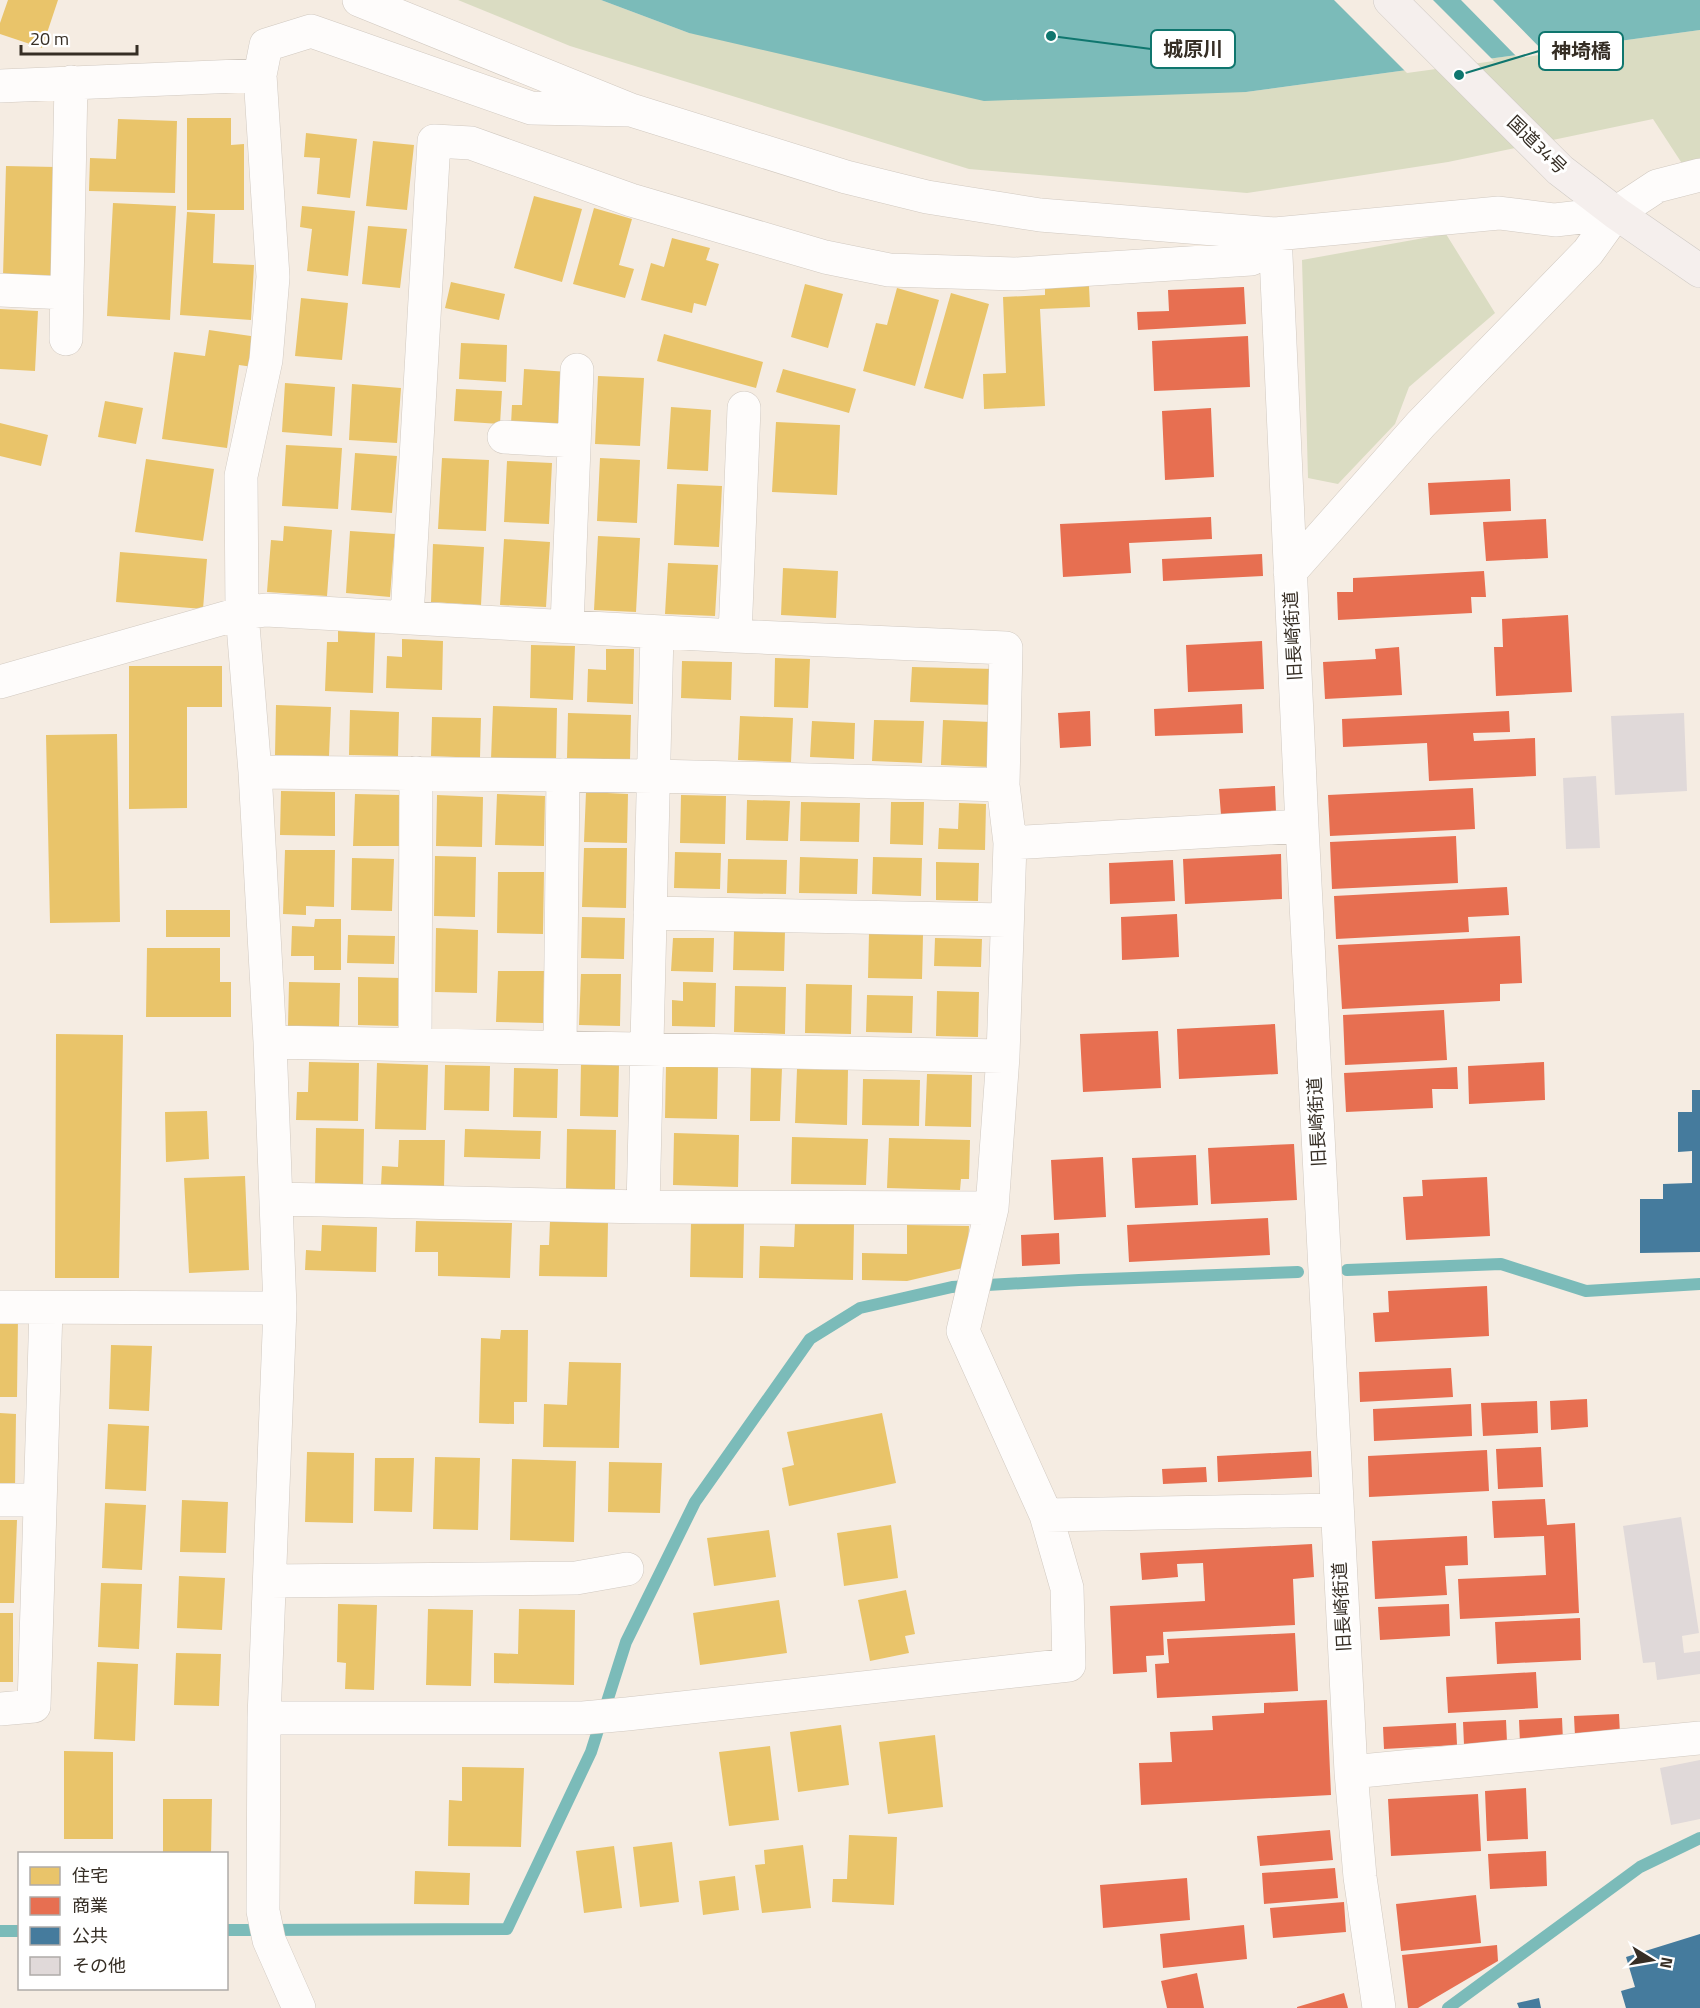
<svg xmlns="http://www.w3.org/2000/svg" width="1700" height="2008" viewBox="0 0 1700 2008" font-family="'Titillium Web','Noto Sans JP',sans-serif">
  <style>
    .green { fill: #dadcc2 }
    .water { fill: #7bbbb9 }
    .pier { fill: #f5ece2 }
    .homes { fill: #e9c46a }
    .shops { fill: #e76f51 }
    .public { fill: #457b9d }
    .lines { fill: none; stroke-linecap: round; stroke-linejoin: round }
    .stream { stroke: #7bbbb9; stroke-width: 12 }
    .building { fill: #e0d9d9 }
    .minor-casing { stroke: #d1c9c0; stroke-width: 34 }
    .highway-casing { stroke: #cfcac5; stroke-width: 34 }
    .minor { stroke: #fefcfb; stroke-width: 33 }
    .highway { stroke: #f5efed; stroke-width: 33 }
    .labels { text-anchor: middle; stroke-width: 6; stroke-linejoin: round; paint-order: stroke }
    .street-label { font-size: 18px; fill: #362e25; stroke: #fff }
    .leader { fill: none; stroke: #0f766e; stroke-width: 2 }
    .callout-dot { fill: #0f766e; stroke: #fff; stroke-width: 2 }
    .callout { fill: #fff; stroke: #0f766e; stroke-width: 2 }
    .callout-label { font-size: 20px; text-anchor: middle; font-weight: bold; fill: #362e25 }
  </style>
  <rect width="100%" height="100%" fill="#f5ece2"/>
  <!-- green -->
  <path class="green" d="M458,0h143l88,33 557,59 454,-62v161l-47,-72 -205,43 -201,31 -278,-24 -399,-123z
    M1446,234l49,79 -86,74 -14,37 -57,60 -30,-6 -6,-218z"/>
  <!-- water -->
  <path class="water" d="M601,0h1099v30l-454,62 -262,9 -295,-68z"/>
  <!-- pier -->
  <path class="pier" d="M1334,0h99l61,61 -87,12z
    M1461,0h32l53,54 -28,4z"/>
  <!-- homes -->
  <path class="homes" d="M8,0h50l-16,48 -42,-14v-11z
    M187,118h44v27l13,-1v66h-57z
    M118,119l59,2 -2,72 -86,-2 1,-33 26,1z
    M306,133l51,6 -7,59 -33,-4 3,-36 -16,-1z
    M373,141l41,4 -7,65 -41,-4z
    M6,166l50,1 -3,110 -50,-1z
    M534,196l48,13 -20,73 -48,-14z
    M113,203l63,3 -6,114 -63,-4z
    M302,206l53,5 -7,65 -41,-5 5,-42 -12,-2z
    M594,208l38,11 -13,46 15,4 -9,29 -52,-14z
    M187,212l28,2 -2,49 41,2 -3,55 -71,-5z
    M368,226l39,3 -7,59 -38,-4z
    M672,238l38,10 -4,12 13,4 -13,42 -12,-3 -2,10 -51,-13 10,-37 13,4z
    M451,282l54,12 -6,26 -54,-12z
    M805,284l38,10 -15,54 -37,-11z
    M1089,286l1,21 -50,2 5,97 -61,3 -1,-35 23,-1 -3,-76 42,-2v-7z
    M897,288l42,12 -24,86 -52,-15 13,-48 11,2z
    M951,293l38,11 -26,95 -39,-11z
    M301,298l47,5 -6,57 -47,-4z
    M0,309l38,2 -3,60 -35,-2z
    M209,330l48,7 -4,30 -14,-2 -12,83 -65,-9 12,-87 31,4z
    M664,334l99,28 -7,26 -99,-27z
    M461,343l46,2 -1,37 -47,-3z
    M524,369l45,3 -3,55 -55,-3 1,-19h10z
    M783,369l73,20 -7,24 -73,-21z
    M598,376l46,2 -4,68 -45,-2z
    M285,383l50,4 -3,49 -50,-4z
    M352,384l49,4 -4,55 -48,-3z
    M456,389l46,2 -2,33 -46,-3z
    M105,401l38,7 -7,36 -38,-7z
    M671,407l40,3 -3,61 -41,-2z
    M776,422l64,3 -3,70 -65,-3z
    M0,423l48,12 -7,31 -41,-10z
    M286,445l56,3 -4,61 -56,-3z
    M355,453l42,3 -5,57 -41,-3z
    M442,458l47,2 -3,71 -48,-2z
    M600,458l40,2 -3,63 -40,-2z
    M146,459l68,10 -11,72 -68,-9z
    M507,461l45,2 -3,61 -45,-2z
    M677,484l45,2 -3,61 -45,-2z
    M284,526l48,4 -5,66 -60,-4 4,-52 12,1z
    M350,531l45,3 -5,63 -44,-4z
    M598,536l42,2 -4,74 -42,-2z
    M504,539l46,3 -4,65 -46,-2z
    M433,544l51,3 -3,58 -50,-3z
    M120,552l87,7 -4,50 -87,-7z
    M668,563l50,2 -3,51 -50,-2z
    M783,568l55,3 -2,47 -55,-3z
    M338,631l37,2 -2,60 -48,-2 2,-49h11z
    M402,639l41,2 -1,49 -56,-2 1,-32 15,1z
    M531,645l44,1 -2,54 -43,-2z
    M606,649h28l-1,55 -46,-2 1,-33 18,1z
    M775,658l35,1 -2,49 -34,-1z
    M682,661l50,1 -1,38 -50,-2z
    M129,666h93v41h-35v101l-58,1z
    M912,667l83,2 -2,36 -83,-3z
    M276,705l55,2 -2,49 -54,-1z
    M493,706l64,2 -1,53 -65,-2z
    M350,710l49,2 -1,44 -49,-1z
    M568,713l63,2 -1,45 -63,-2z
    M740,716l53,2 -2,44 -53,-2z
    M432,717l49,1 -1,40 -49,-2z
    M874,720l50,1 -2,42 -50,-2z
    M943,720l48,2 -1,45 -49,-2z
    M812,721l43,2 -1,36 -44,-2z
    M117,734l3,188 -70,1 -4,-188z
    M281,791l54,1v44l-55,-1z
    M586,792l42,2 -1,49 -43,-1z
    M355,794l45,1 -1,51h-46z
    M497,794l48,2 -1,50 -49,-1z
    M437,795l46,2 -1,50 -46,-1z
    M681,795l45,1 -1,48 -45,-1z
    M747,800l43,1 -2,40 -42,-1z
    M801,802l59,1 -1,39 -59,-1z
    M891,802h33l-1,43 -33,-1z
    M959,803l27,1 -1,46 -47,-1 1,-21 19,1z
    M584,848h43l-1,60 -44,-1z
    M285,850h50l-1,57 -28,-1v9l-23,-1z
    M675,852l46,1 -1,36 -46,-1z
    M435,856l41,1 -1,60 -41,-1z
    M800,857l58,2 -1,35 -58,-1z
    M873,857l49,1 -1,38 -49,-2z
    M352,858l42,1 -2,52 -41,-1z
    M728,859l59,1 -1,34 -59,-1z
    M936,862l43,1 -1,38 -42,-1z
    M498,872h46l-1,62 -46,-1z
    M166,910h64v27h-64z
    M582,917l43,1 -1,41 -43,-1z
    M315,919h26v51h-27v-14h-23l1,-30 22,1z
    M436,928l42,2 -1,63 -42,-1z
    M734,930l51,1 -1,40 -51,-1z
    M869,933l54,2 -1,44 -54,-1z
    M348,935l47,1 -1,28 -47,-1z
    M673,938h41l-1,34 -42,-1z
    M935,938l47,1 -1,28 -47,-1z
    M147,948h73v34h11v35h-85z
    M498,971h46l-1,52 -47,-1z
    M581,974h40l-1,52 -41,-1z
    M358,977l43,1 -1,48 -42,-1z
    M289,982l51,1 -1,44 -51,-1z
    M683,982l33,1 -1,44 -43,-1v-26l11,1z
    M806,984l46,1 -1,49 -46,-1z
    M735,986l51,1 -1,47 -51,-2z
    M937,991l42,1 -1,45 -42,-1z
    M867,995l46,1 -1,37 -46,-1z
    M56,1034l67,1 -4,243h-64z
    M309,1062l50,1 -1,58 -62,-1 1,-28h11z
    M377,1063l51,2 -2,65 -51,-1z
    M581,1063l38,1 -1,53 -38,-1z
    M445,1065l45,1 -1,45 -45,-1z
    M666,1065l52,1 -1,53 -52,-1z
    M751,1067l31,1 -2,53h-30z
    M514,1068l44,1 -1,49 -44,-1z
    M797,1069l51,1 -1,55 -52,-2z
    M927,1074l45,1 -1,52 -46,-1z
    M863,1079l57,1 -1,46 -57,-1z
    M207,1111l2,48 -43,3 -1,-50z
    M316,1128l48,1 -1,58 -48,-1z
    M465,1129l76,2 -1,28 -76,-2z
    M567,1129l49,1 -1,59h-49z
    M674,1133l65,2 -1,52 -65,-2z
    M792,1137l76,2 -2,46 -75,-1z
    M889,1138l81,2 -1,39h-8l-1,11 -73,-2z
    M399,1140h46l-1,47 -63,-2 1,-19 16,1z
    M245,1176l4,94 -60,3 -5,-95z
    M416,1221l96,2 -2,55 -72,-2v-24h-23z
    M550,1221l58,1 -1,55 -68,-1 1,-31h9z
    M691,1222l53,1 -1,55 -53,-1z
    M795,1223l59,1 -1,56 -94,-2 1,-32 34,1z
    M322,1225l55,2 -1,45 -71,-2 1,-20 15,1z
    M907,1225l62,1 -2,41 -60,14 -45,-1v-27l45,1z
    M0,1318h18l-1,79h-17z
    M501,1330h27l-1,72h-13v22l-35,-1 2,-85 19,1z
    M111,1345l41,1 -3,65 -40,-2z
    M569,1362l52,1 -2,85 -76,-1 1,-43 23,1z
    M0,1413l16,1 -1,75h-15z
    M882,1413l14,70 -107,23 -7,-38 12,-3 -7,-33z
    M108,1424l41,2 -3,65 -41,-2z
    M307,1452l47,1 -1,70 -48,-1z
    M435,1457l45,1 -2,72 -45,-1z
    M375,1458h39l-2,54 -38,-1z
    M512,1459l64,2 -2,81 -64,-2z
    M609,1462l53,1 -2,50 -52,-1z
    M182,1500l46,2 -2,51 -46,-1z
    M105,1503l41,2 -4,65 -40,-2z
    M0,1520h17l-3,83h-14z
    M891,1525l7,53 -54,8 -7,-53z
    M769,1530l7,47 -62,9 -7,-48z
    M179,1576l46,2 -3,52 -45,-2z
    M101,1583l41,1 -3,65 -41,-2z
    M906,1590l9,44 -10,2 4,17 -39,8 -12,-61z
    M779,1600l8,53 -87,12 -7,-52z
    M338,1604l39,1 -3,85 -29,-1 1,-26 -9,-1z
    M428,1609l45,1 -2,76 -45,-1z
    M519,1609l56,1 -1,75 -80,-2v-30l24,1z
    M0,1613h13v69h-13z
    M176,1653l45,1 -2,52 -45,-1z
    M97,1662l41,2 -3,77 -41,-2z
    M841,1725l8,60 -51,7 -8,-60z
    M935,1735l8,72 -55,7 -9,-72z
    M770,1746l9,74 -50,6 -10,-74z
    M64,1751l49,1v87h-49z
    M462,1767l62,1 -3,79 -73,-1 1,-46 13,1z
    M163,1799h49l-1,55h-48z
    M849,1835l48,2 -3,68 -62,-3 1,-23h14z
    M672,1842l7,60 -39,5 -7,-60z
    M803,1845l8,63 -49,5 -7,-48 10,-1 -1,-14z
    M614,1846l8,62 -38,5 -8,-62z
    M415,1871l55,2 -1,32 -55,-1z
    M735,1876l4,34 -36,5 -4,-34z"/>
  <!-- shops -->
  <path class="shops" d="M1244,287l2,37 -108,6 -1,-18 32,-1 -1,-21z
    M1248,336l2,51 -96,4 -2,-50z
    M1211,408l3,69 -49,3 -3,-69z
    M1510,479l1,32 -81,4 -2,-32z
    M1211,517l1,22 -83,4 2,30 -68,4 -3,-53z
    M1546,519l2,39 -62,3 -3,-39z
    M1262,554l1,22 -100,5 -1,-22z
    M1484,571l2,26h-15l1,16 -134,7 -1,-28h16v-14z
    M1568,615l4,77 -76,4 -2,-49h9l-1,-28z
    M1262,641l2,48 -76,3 -2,-47z
    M1399,647l3,48 -77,4 -2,-37 53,-3 -1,-10z
    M1242,704l1,29 -88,3 -1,-27z
    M1090,711l1,35 -31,2 -2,-35z
    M1509,711l1,21 -37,1 1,8 61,-3 1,38 -107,5 -2,-38 -84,4 -1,-28z
    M1275,786l1,26 -55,3 -2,-26z
    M1473,788l2,41 -145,7 -2,-41z
    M1456,836l2,47 -126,6 -2,-47z
    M1281,854l1,45 -97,5 -2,-45z
    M1173,860l2,41 -65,3 -1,-41z
    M1507,887l2,28 -41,2 1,15 -133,7 -2,-43z
    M1177,914l2,43 -57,3 -1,-43z
    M1520,936l2,47 -22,1v17l-158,8 -4,-64z
    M1444,1010l3,50 -102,5 -2,-50z
    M1275,1024l3,50 -99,5 -2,-50z
    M1158,1031l3,57 -78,4 -3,-58z
    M1544,1062l1,38 -76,4 -1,-38z
    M1457,1067l1,22h-26l1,19 -87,4 -2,-39z
    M1294,1144l3,56 -86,4 -3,-56z
    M1196,1155l2,50 -63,3 -3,-50z
    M1103,1157l3,60 -52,3 -3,-60z
    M1487,1177l3,59 -84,4 -3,-43 20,-1 -1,-16z
    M1268,1218l2,37 -141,7 -2,-37z
    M1059,1233l1,31 -38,2 -1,-31z
    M1487,1286l2,50 -114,6 -2,-29 16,-1 -1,-21z
    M1451,1368l2,29 -93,5 -1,-30z
    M1587,1399l1,28 -37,3 -1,-29z
    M1537,1401l1,32 -55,3 -2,-33z
    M1471,1404l1,32 -98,5 -1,-32z
    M1541,1447l2,40 -45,2 -2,-40z
    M1487,1450l2,41 -120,6 -1,-41z
    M1311,1451l1,26 -94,5 -1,-26z
    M1206,1467l1,15 -44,2 -1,-15z
    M1545,1499l2,26 28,-2 4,90 -119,6 -2,-40 88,-4 -2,-39 -50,2 -2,-37z
    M1467,1536l1,29 -23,1 2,29 -72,4 -3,-58z
    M1312,1544l2,33 -21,2 2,46 -132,7 1,23 -18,1 1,16 -34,2 -3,-68 95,-5 -2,-38 -26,1 1,13 -36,3 -2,-27z
    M1449,1604l1,32 -70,4 -2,-33z
    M1580,1618l1,42 -84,4 -2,-42z
    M1295,1633l3,58 -141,7 -2,-34 14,-1 -2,-24z
    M1536,1672l2,36 -90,5 -2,-36z
    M1327,1700l4,95 -190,10 -2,-42 33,-1 -2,-30 43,-2 -1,-14 52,-3v-10z
    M1619,1714l1,20 -45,2 -1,-20z
    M1562,1718l1,23 -43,2 -1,-23z
    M1506,1720l1,22 -43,3 -1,-23z
    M1456,1723l1,22 -73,4 -1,-22z
    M1526,1788l2,51 -41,2 -2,-50z
    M1478,1794l3,57 -90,5 -3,-57z
    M1330,1830l3,30 -73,6 -3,-30z
    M1546,1851l1,35 -57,3 -2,-35z
    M1335,1868l3,30 -74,6 -2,-31z
    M1187,1878l3,42 -87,8 -3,-43z
    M1476,1895l5,48 -80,8 -5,-47z
    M1344,1902l2,30 -73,6 -3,-30z
    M1244,1925l3,34 -84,9 -3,-34z
    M1497,1945l1,16 -80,47h-10l-6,-53z
    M1197,1973l7,35h-37l-6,-27z
    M1344,1993l4,15h-51v-1z"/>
  <!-- public -->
  <path class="public" d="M1692,1090h8v162l-60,1v-54h23v-15l29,-1v-32l-14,1v-40h14z
    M1700,1934v74h-74l-5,-17 14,-4 -9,-30z
    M1539,1998l2,10h-22l-2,-5z"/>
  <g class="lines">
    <!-- stream -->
    <path class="stream" d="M1347,1270l154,-6 85,27 114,-7
      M226,1930l281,-1 84,-177 35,-110 69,-140 115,-163 50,-31 92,-21 127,-7 219,-8
      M0,1931h20
      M1448,2008l192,-141 60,-29"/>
  </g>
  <!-- building -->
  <path class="building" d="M1684,713l3,78 -72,4 -4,-79z
    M1596,776l4,72 -34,1 -3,-71z
    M1681,1517l18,116 -17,3 2,17 16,-2v23l-43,6 -2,-18 -12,1 -20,-137z
    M1700,1760v59l-29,6 -11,-57z"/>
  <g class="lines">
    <!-- minor casing -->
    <g class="minor-casing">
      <path id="minor" d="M359,0l272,110 215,67 81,20 113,18 235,19 224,-21 56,7 61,-7 41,-27 43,-11
        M0,86l260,-11
        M1275,234l27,592 49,946 9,105 19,131
        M0,290l67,3
        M66,339l5,-257
        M504,437l70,4
        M1290,572l131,-148 167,-172 28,-39
        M407,617l27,-476 37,2 160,57 194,57 64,13 126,4 236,-15 24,-25
        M567,626l10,-256
        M735,636l9,-228
        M0,682l242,-69 24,-3 469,26 271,12 -3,137 7,58 -7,213 -11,152 -29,123 83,184 21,73 2,77 -442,49 -44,4h-319
        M255,772l399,4 349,9
        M1010,843l292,-17
        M650,913l356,7
        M270,1042l733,14
        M415,1045l1,-272
        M560,1047l3,-272
        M276,1199l367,8 14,-575
        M643,1207l349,1
        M0,1307l280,1
        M0,1500h40
        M1046,1515l291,-5
        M270,1581l306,-3 51,-9
        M0,1709l34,-3 12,-398
        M1351,1772l349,-34
        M299,2008l-30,-68 -6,-29 1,-193 16,-410 -10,-266 -15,-270 -13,-159 -1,-137 25,-116 7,-83 -13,-202 6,-30 45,-14 220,77 100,2"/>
    </g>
    <!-- highway casing -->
    <g class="highway-casing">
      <path id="highway" d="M1390,0l170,170 56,43 84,58"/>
    </g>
    <!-- minor -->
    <use href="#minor" class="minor"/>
    <!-- highway -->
    <use href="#highway" class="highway"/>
  </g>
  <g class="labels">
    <!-- street labels -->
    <g class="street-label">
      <text transform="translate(1537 145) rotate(44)" y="6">国道34号</text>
      <text transform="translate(1293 636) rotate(-93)" y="6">旧長崎街道</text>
      <text transform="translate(1317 1122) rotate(-93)" y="6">旧長崎街道</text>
      <text transform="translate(1342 1607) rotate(-93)" y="6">旧長崎街道</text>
    </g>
  </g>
  <!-- callouts -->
  <path class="leader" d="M1051 36L1151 49M1459 75L1539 51"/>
  <g class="callout-dot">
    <circle cx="1051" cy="36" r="6"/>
    <circle cx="1459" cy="75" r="6"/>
  </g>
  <g class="callout">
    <rect x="1151" y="30" width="84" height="38" rx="6"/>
    <rect x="1539" y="32" width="84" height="38" rx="6"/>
  </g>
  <g class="callout-label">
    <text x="1193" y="56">城原川</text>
    <text x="1581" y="58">神埼橋</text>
  </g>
  <!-- legend -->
  <rect x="18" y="1852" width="210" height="138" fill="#ffffff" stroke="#afaba8" stroke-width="1.5"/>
  <rect x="30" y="1867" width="30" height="18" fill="#e9c46a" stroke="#afaba8" stroke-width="1.5"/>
  <text x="72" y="1882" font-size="18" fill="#362e25">住宅</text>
  <rect x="30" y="1897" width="30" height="18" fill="#e76f51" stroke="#afaba8" stroke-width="1.5"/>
  <text x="72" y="1912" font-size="18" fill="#362e25">商業</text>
  <rect x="30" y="1927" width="30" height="18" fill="#457b9d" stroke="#afaba8" stroke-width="1.5"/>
  <text x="72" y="1942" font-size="18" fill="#362e25">公共</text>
  <rect x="30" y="1957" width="30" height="18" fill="#e0d9d9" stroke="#afaba8" stroke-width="1.5"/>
  <text x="72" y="1972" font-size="18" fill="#362e25">その他</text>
  <!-- north arrow -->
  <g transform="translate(1652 1960) rotate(101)" stroke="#ffffff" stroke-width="4.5" paint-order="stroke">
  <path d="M0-4.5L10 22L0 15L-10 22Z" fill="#362e25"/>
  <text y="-9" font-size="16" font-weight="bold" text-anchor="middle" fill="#362e25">N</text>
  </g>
  <!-- scale -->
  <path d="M21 45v9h116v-9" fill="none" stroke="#362e25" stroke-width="3"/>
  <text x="30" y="45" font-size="18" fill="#362e25" stroke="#ffffff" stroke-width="4.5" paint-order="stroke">20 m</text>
</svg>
